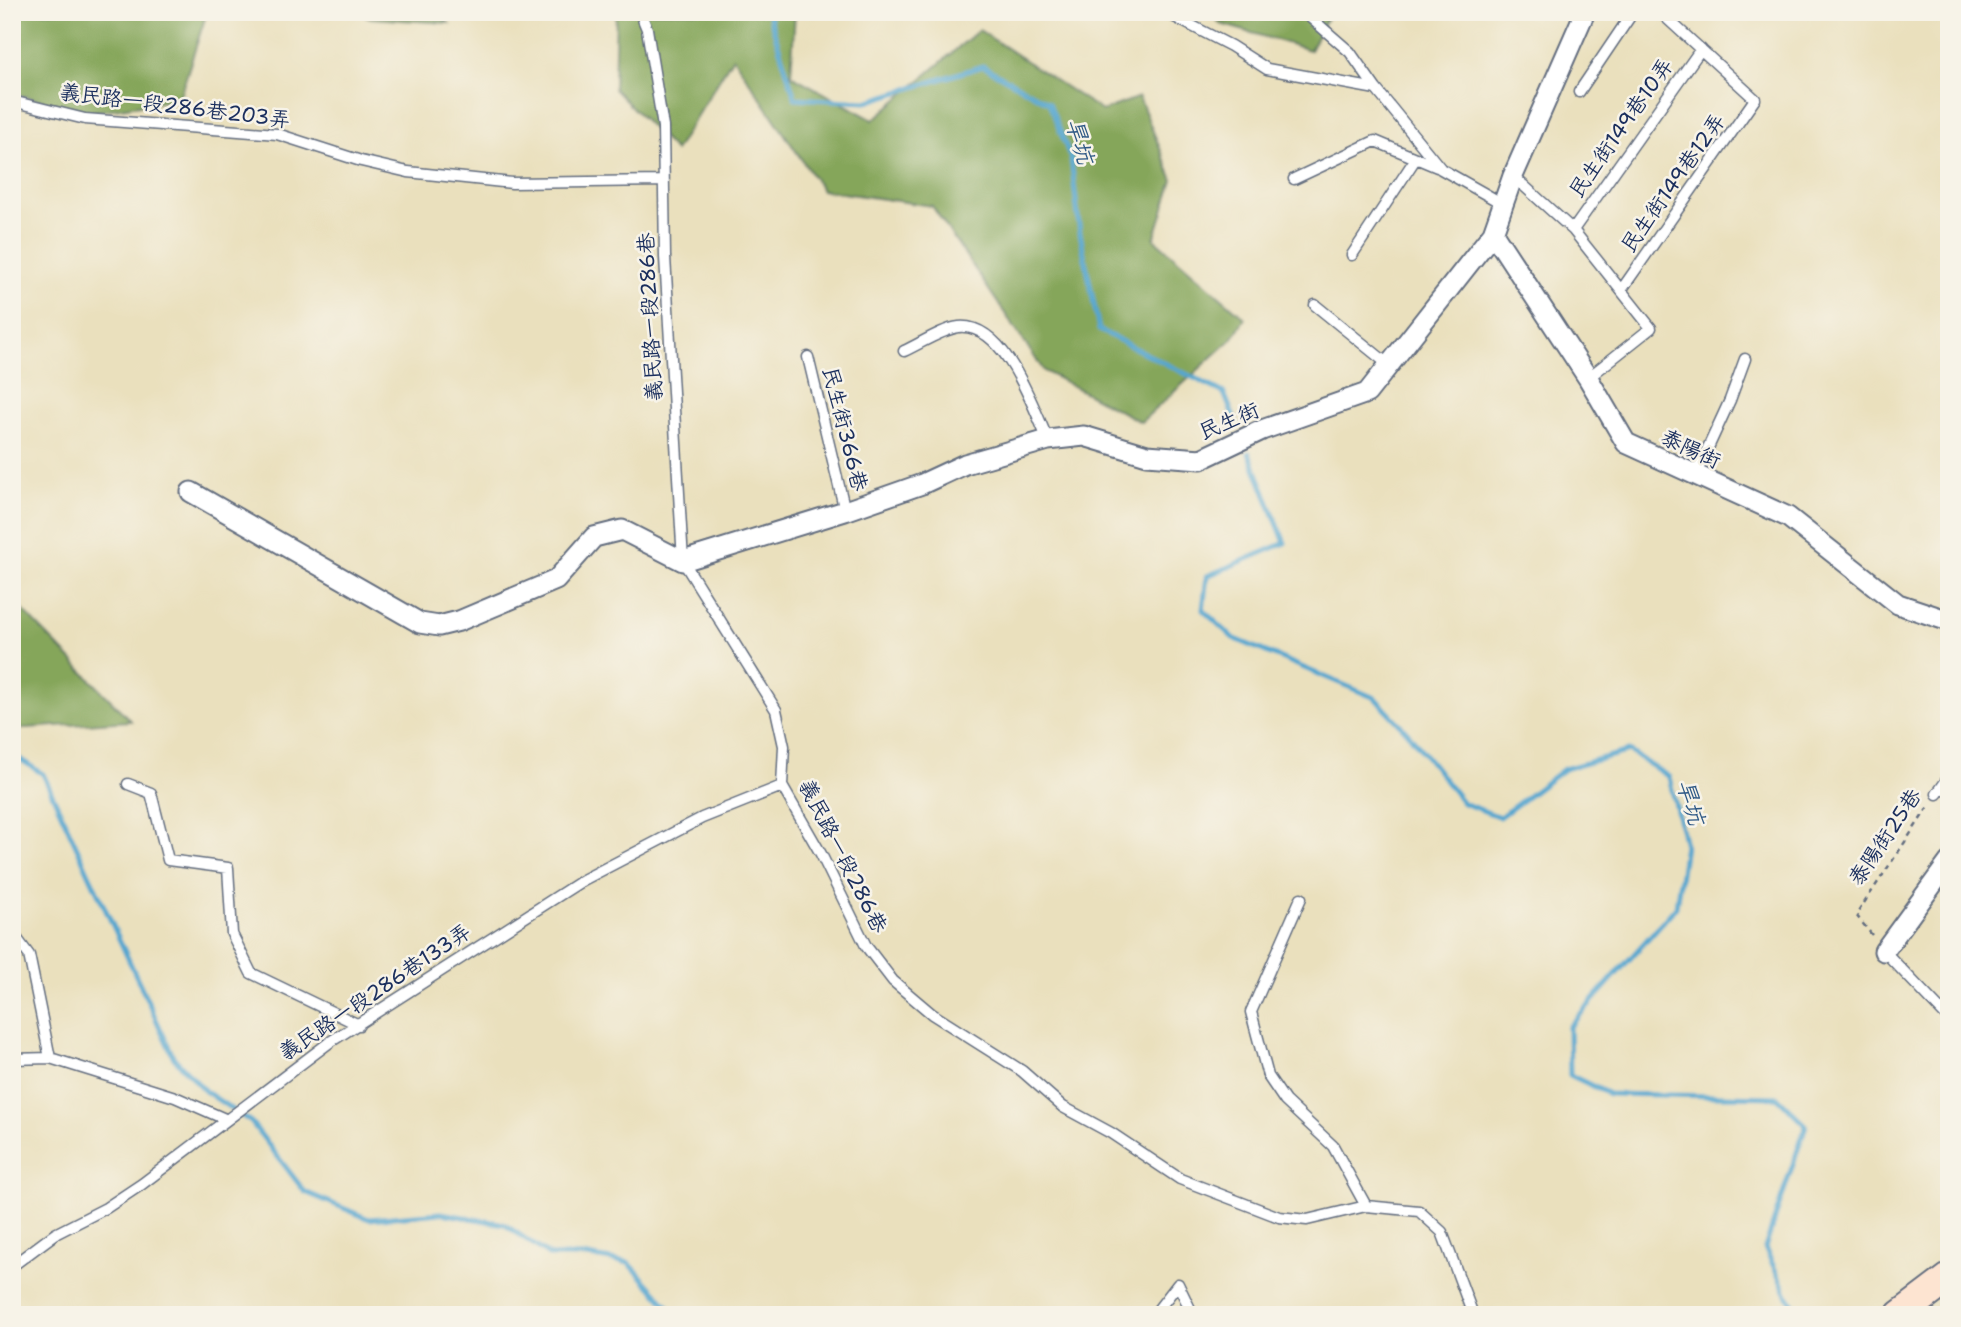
<svg xmlns="http://www.w3.org/2000/svg" width="1961" height="1327" viewBox="0 0 1961 1327" font-family="'Shantell Sans','LXGW WenKai TC',sans-serif">
  <style>
    .forest { fill: #85a65a; stroke: #506a5c; stroke-width: 2 }
    .lines { fill: none; stroke-linecap: round; stroke-linejoin: round }
    .stream { stroke: #54a6cf; stroke-width: 5 }
    .lane-casing { stroke: #636d7f; stroke-width: 13 }
    .street-casing { stroke: #636d7f; stroke-width: 23 }
    .secondary-casing { stroke: #636d7f; stroke-width: 32 }
    .path { stroke: #636d7f; stroke-width: 2.5; stroke-dasharray: 5 5; stroke-linecap: butt }
    .lane { stroke: #fff; stroke-width: 10 }
    .street { stroke: #fff; stroke-width: 19 }
    .secondary { stroke: #fde4d1; stroke-width: 28 }
    .labels { text-anchor: middle; stroke-width: 5; stroke-linejoin: round; paint-order: stroke }
    .street-label { font-size: 21px; fill: #1b2f5e; stroke: #f7f3e8 }
    .water-label { font-size: 23px; font-style: italic; fill: #2f5986; stroke: #f7f3e8 }
  </style>
  <rect width="100%" height="100%" fill="#f7f3e8"/>
  <filter id="ink" filterUnits="userSpaceOnUse"><feTurbulence type="fractalNoise" baseFrequency=".0143" numOctaves="2"/><feDisplacementMap in="SourceGraphic" scale="14" xChannelSelector="R" yChannelSelector="G"/><feConvolveMatrix kernelMatrix="1 2 1 2 8 2 1 2 1" color-interpolation-filters="sRGB"/></filter>
  <filter id="wash" filterUnits="userSpaceOnUse"><feTurbulence type="fractalNoise" baseFrequency=".00686" numOctaves="4" result="noise"/><feDisplacementMap in="SourceGraphic" scale="28" xChannelSelector="R" yChannelSelector="G"/><feGaussianBlur stdDeviation="1.57" result="paint"/><feColorMatrix in="noise" values="0 0 0 0 0 0 0 0 0 0 0 0 0 0 0 0 0 1.4 0 .05"/><feComposite in="paint" operator="in"/></filter>
  <g filter="url(#wash)">
    <rect width="100%" height="100%" fill="#eae0bd"/>
    <!-- forest -->
    <path class="forest" d="M12,12h195l-28,87 -92,14 -75,-20z
      M356,12h81l12,11 -78,-5z
      M616,12h179l-4,63 82,45 106,-90 123,81 37,-14 34,83 -19,59 91,79 -13,21 -91,83 -97,-51 -112,-165 -110,-16 -89,-133 -58,94 -61,-62z
      M1209,12h121l-20,38 -89,-26z
      M12,599l119,122 -119,8z"/>
    <g class="lines">
      <!-- stream -->
      <path class="stream" d="M768,12l27,86 71,4 117,-36 66,37 22,56 9,74 19,97 125,63 13,32
        M1249,453l36,90 -78,33 -4,34 30,28 142,60 33,35 55,70 37,14 64,-48 65,-18 40,26 16,68 -9,62 -107,120 1,48 39,19 168,3 29,28 -41,123 24,51 12,16
        M12,754l31,20 131,284 31,33 46,31 54,70 64,27 72,-6 63,11 46,32h37l42,7 40,44 3,8"/>
    </g>
  </g>
  <g filter="url(#ink)">
    <g class="lines">
      <!-- lane casing -->
      <g class="lane-casing">
        <path id="lane" d="M640,12l7,17 16,98 2,130 18,304 93,149 8,36 -2,40 39,68 45,92 27,35 39,33 90,57 41,36 48,26 69,46 99,38 28,3 59,-14 53,5 23,21 31,83
          M1165,12l66,34 36,23 109,20 65,80 62,35
          M1304,12l46,40 26,37
          M1579,92l54,-80
          M12,101l73,18 192,15 84,27 47,11 104,11 152,-2
          M1513,176l60,54 78,98 -63,50
          M1294,179l81,-38 62,26
          M1573,230l128,-181
          M1352,255l64,-97
          M1622,289l133,-190 -95,-87
          M1315,305l74,60
          M904,351c16,-7 38,-22 55,-24 46,-4 74,80 89,113
          M808,357l37,154
          M1695,476l35,-76 15,-41
          M128,784l23,9 17,67 60,8 4,66 19,39 108,52
          M1937,794l12,-17
          M1301,898l-50,114 17,64 17,25 48,45 33,60
          M12,932l17,23 21,103
          M1884,951l65,68
          M12,1059l38,-1 125,39 50,22
          M12,1266l43,-32 51,-26 36,-24 188,-142 253,-162 119,-62 80,-32
          M1154,1315l24,-31 15,31"/>
      </g>
      <!-- street casing -->
      <g class="street-casing">
        <path id="street" d="M1493,233l95,145 38,65 162,74 110,87 51,17
          M191,492l229,131 19,3 20,-5 97,-41 38,-43 28,-7 61,31 162,-50 77,-27 43,-20 83,-24 36,-4 63,19 54,4 61,-29 105,-37 126,-160 20,-57 72,-164
          M1884,951l65,-89"/>
      </g>
      <!-- secondary casing -->
      <g class="secondary-casing">
        <path id="secondary" d="M1900,1315l49,-37"/>
      </g>
      <!-- path -->
      <path class="path" d="M1872,935l-16,-20 73,-109"/>
      <!-- lane -->
      <use href="#lane" class="lane"/>
      <!-- street -->
      <use href="#street" class="street"/>
      <!-- secondary -->
      <use href="#secondary" class="secondary"/>
    </g>
  </g>
  <g class="labels">
    <!-- street labels -->
    <g class="street-label">
      <text transform="translate(175 106) rotate(7)" y="7">義民路一段286巷203弄</text>
      <text transform="translate(1621 128) rotate(-55)" y="7">民生街149巷10弄</text>
      <text transform="translate(1673 183) rotate(-55)" y="7">民生街149巷12弄</text>
      <text transform="translate(650 317) rotate(-93)" y="7">義民路一段286巷</text>
      <text transform="translate(1229 421) rotate(-23)" y="7">民生街</text>
      <text transform="translate(845 429) rotate(76)" y="7">民生街366巷</text>
      <text transform="translate(1691 449) rotate(25)" y="7">泰陽街</text>
      <text transform="translate(1885 837) rotate(-56)" y="7">泰陽街25巷</text>
      <text transform="translate(843 856) rotate(63)" y="7">義民路一段286巷</text>
      <text transform="translate(375 992) rotate(-34)" y="7">義民路一段286巷133弄</text>
    </g>
    <!-- water labels -->
    <g class="water-label">
      <text transform="translate(1080 141) rotate(73)" y="8">旱坑</text>
      <text transform="translate(1691 802) rotate(73)" y="8">旱坑</text>
    </g>
  </g>
  <!-- margin -->
  <rect width="1961" height="1327" fill="none" stroke="#f7f3e8" stroke-width="42"/>
</svg>
